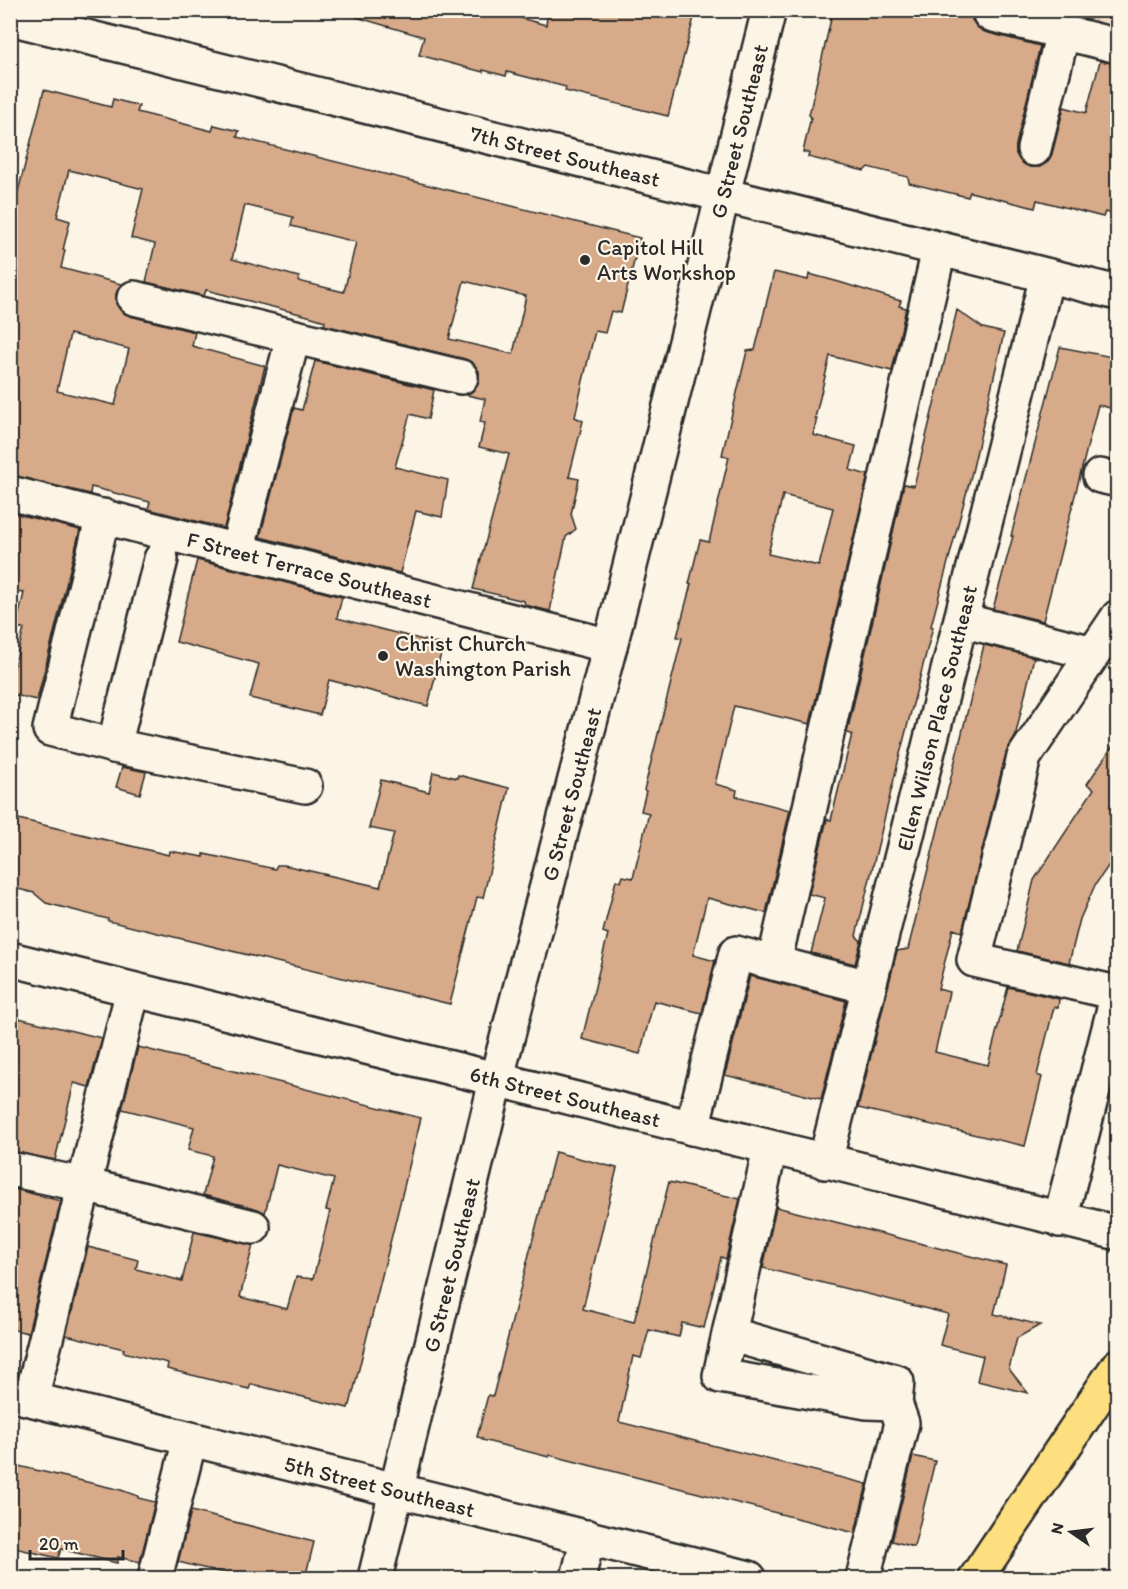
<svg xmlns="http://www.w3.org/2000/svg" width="1128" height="1589" viewBox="0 0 1128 1589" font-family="Itim,sans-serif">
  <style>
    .built { fill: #f1dec9 }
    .building { fill: #d7aa89; stroke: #2b2b2b; stroke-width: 1.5; fill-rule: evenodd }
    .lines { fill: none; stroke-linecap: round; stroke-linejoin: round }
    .minor-casing { stroke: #2b2b2b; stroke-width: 38 }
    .major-casing { stroke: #2b2b2b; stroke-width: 38 }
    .minor { stroke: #fcf5e5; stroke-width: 33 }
    .major { stroke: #fddf80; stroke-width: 33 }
    .poi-dot { fill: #2b2b2b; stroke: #fcf5e5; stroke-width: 2 }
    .labels { text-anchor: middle; stroke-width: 4.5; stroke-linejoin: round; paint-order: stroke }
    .street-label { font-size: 22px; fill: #2b2b2b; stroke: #fcf5e5 }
    .poi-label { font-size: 22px; fill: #2b2b2b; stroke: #fcf5e5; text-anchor: start }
  </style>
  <rect width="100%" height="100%" fill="#fcf5e5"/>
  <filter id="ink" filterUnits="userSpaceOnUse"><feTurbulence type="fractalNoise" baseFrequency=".0167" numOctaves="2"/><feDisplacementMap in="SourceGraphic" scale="12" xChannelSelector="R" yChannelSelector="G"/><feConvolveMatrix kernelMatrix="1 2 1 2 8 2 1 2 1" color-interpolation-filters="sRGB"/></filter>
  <g filter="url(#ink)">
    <!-- built -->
    <path class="built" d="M1035,11h82v20z"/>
    <!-- building -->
    <path class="building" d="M357,10h134l55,15 2,-15h148l-28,106 -103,-25 1,-4 -59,-15 -1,4 -23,-6v2l-64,-17 5,-18 -68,-20z
      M833,10h139v10l5,7 8,5 55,14 -24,99v9l5,8 9,5h10l8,-5 4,-8 12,-47 22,6 14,-52 18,3v151l-13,-3 -2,5 -66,-17 -2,8 -65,-16 -2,5 -59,-14 -1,-6 -40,-10 -4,4 -56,-14 1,-4 -6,-1 8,-35 -2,-2z
      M44,90l67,17 2,-8 26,7 -2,6 75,19 2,-6 25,6 -2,6 403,101 -19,75 -10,-2 -6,22 -10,-2 -12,50 -8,36 8,4 -14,56 10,2 -8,35 5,15 -10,8 -16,74 -25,-6 -1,-4 -51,-12 36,-135 -30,-7 6,-24 -5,-1 5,-23 -18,-4 8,-6 4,-8v-10l-6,-8 -8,-4 -141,-34 1,-4 -13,-4 -106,-27 -2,6 -58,-14 9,-38 -24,-6 12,-49 -74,-19 -12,47 13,4 -7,29h2l-4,18 60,16 -5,10v10l6,8 8,4 65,16 -3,14 73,20 -41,162 -76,-19 2,-7 -59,-15 -1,7 -80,-19v-252zM245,205l48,12 -2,9 65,16 -12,50 -46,-11 1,-4 -67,-18zM464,281l62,15 -13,58 -64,-15zM70,334l59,15 -14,56 -58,-14z
      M774,272l34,8 1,-6 30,8 62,19 -2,5 7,2 -14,63 -62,-15 -15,62h2l-4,17 43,11 -6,24 18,5 -58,249 -76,-18 -19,78 22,6 -1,6 54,14 -24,103 -59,-15 -14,57 22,6 -13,52 -48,-12 -14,53 -58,-15 26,-105 -5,-2 13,-52 5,2 2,-6 10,2 16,-65 -8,-2 5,-20 -2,-1 38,-152 -5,-1 14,-53h-2l11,-44 9,2 20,-85 -7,-2 25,-104 8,-1zM783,495l50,13 -14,58 -51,-12z
      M957,310l26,18 21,5 -32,139 -41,154 2,1 -33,127 -44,182 5,5 -6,23 -44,-11 14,-55 -16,-4 18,-75 4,1 21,-86 -5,-1 57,-249 10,2z
      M1060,347l58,11v52l-20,-5 -55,216 -50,-12 20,-73h-2z
      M315,361l119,29 -6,29 -18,-5 -15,53 53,13 -6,37 -26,-6 -16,62 -140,-36 34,-129 8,2z
      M10,512l70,18 -43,170 -27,-6v-12l14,-53 -8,-2 8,-34 -14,-2z
      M197,560l145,37 -5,21 106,27 -15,61 -99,-26 -9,35 -70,-17 9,-34 -83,-22z
      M984,645l50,12 -19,80 -9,16 -44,179 -9,-3 -15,60 11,3 -14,60 53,13 20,-78 51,12 -1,9 -4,-1 -17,68 5,2 -17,69 -167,-38 39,-157 11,-2z
      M1118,738v114l-23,33 -15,34 -11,44 -52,-12 17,-71 60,-91 -7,-5z
      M122,767l24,5 -6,22 -24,-7z
      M433,772l24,6 1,-3 51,13 -26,110 -6,-1 -27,107 -342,-83v-2l-62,-16 -12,-10 -24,-6v-70l159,38 1,-4 34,6v-3l71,15 2,-4h7l96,22 14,-54 -25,-5 12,-48 48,12z
      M750,976l96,25 -25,98 -96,-24z
      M10,1016l92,22 -13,49 -15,-4 -19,77 -45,-9z
      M138,1047l283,71 -71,287h-1l-1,3 -97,-24 -2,5 -82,-20 1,-6 -45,-11 1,-3 -58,-14 22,-88 50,13 -2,9 46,12 12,-49 59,13 -13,52 47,12 9,-32 17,2 17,-68 -4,-1 8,-31 -57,-14 -12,48 -7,-4 -55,-14 10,-39 -25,-6 6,-23 -72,-18z
      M555,1152l62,16 -34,141 51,13 35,-140 71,17 -14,60 -5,-2 -17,71 -22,-5 -3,14 -30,-7 -8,28 -8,-2 -14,66 248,62 -12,49 -306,-78v2l-67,-17v-2l-5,-1 11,-42 5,1z
      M10,1188l51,13 -33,132 -18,-4z
      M776,1207l230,58 -12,49 46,11 -23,13 -8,31 19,24 -51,-12 6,-25 -43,-11 8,-31 -185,-46z
      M913,1456l22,5 -21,86 -22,-6z
      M10,1464l111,26 17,6v2l17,4 -15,60 -22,-5 -1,6 -56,-14 -3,9 -48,-11z
      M191,1511l123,31 -9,36h-61l-66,-16z"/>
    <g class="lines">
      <!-- minor casing -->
      <g class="minor-casing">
        <g id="minor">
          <path d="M990,14l128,32"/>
          <path id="s1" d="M10,18l1108,275"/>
          <path d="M1034,149l29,-117"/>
          <path d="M134,298l327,79"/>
          <path d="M1100,476l18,4"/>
          <path id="s2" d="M10,493l600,153"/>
          <path d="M103,516l-53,213 64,17 47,-187"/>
          <path d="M237,551l56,-213"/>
          <path d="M961,620l132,33"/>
          <path d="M114,746l191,40"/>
          <path id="s3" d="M10,959l1108,274"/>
          <path d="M869,987l-95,-24 165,-713"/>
          <path d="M133,990l-49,195 169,42"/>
          <path d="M1117,993l-143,-33 50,-203 94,-140"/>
          <path d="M692,1128l44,-175 38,10"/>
          <path id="s4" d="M825,1162l222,-886"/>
          <path d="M10,1169l74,16 -53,214"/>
          <path d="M1060,1220l58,-227"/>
          <path d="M729,1334l-9,42 147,26 28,1 2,-21 -168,-48 41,-186"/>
          <path id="s5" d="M10,1394l739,184"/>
          <path d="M155,1578l35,-139"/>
          <path id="s6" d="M375,1578l124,-509 111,-423 159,-636"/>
          <path d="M578,1578l10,-41"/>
          <path d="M863,1578l39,-155 -7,-20"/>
        </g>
      </g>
      <!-- major casing -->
      <g class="major-casing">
        <path id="major" d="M976,1578l142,-212"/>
      </g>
      <!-- minor -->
      <use href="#minor" class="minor"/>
      <!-- major -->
      <use href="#major" class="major"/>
    </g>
  </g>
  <!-- markers -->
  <g class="poi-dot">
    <circle cx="585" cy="260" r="6"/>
    <circle cx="383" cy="656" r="6"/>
  </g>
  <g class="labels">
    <!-- street labels -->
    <g class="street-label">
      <text dy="8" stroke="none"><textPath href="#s6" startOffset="1492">G Street Southeast</textPath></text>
      <text dy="8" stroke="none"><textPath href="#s1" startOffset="572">7th Street Southeast</textPath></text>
      <text dy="8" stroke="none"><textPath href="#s2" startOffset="309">F Street Terrace Southeast</textPath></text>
      <text dy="8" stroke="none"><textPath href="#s4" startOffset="458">Ellen Wilson Place Southeast</textPath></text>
      <text dy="8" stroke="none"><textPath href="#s6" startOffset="808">G Street Southeast</textPath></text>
      <text dy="8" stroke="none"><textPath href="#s3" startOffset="572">6th Street Southeast</textPath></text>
      <text dy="8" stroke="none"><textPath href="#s6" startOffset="322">G Street Southeast</textPath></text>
      <text dy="8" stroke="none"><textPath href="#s5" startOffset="381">5th Street Southeast</textPath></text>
    </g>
    <!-- poi labels -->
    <g class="poi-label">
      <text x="597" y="255">Capitol Hill<tspan x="597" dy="25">Arts Workshop</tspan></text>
      <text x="395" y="651">Christ Church<tspan x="395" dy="25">Washington Parish</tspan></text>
    </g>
  </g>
  <!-- margin -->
  <rect width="1128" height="1589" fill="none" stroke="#fcf5e5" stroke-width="36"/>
  <rect x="18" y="18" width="1092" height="1553" fill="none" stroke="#2b2b2b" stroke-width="2" filter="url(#ink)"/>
  <!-- north arrow -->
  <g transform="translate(1071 1532) rotate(284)" stroke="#fcf5e5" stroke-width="4.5" paint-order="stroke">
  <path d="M0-4.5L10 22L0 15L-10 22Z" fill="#2b2b2b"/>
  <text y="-9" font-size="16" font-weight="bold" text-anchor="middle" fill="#2b2b2b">N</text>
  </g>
  <!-- scale -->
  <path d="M30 1550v9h93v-9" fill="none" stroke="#2b2b2b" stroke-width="3"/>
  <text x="39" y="1550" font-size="18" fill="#2b2b2b" stroke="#fcf5e5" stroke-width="4.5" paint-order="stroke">20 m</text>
</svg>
